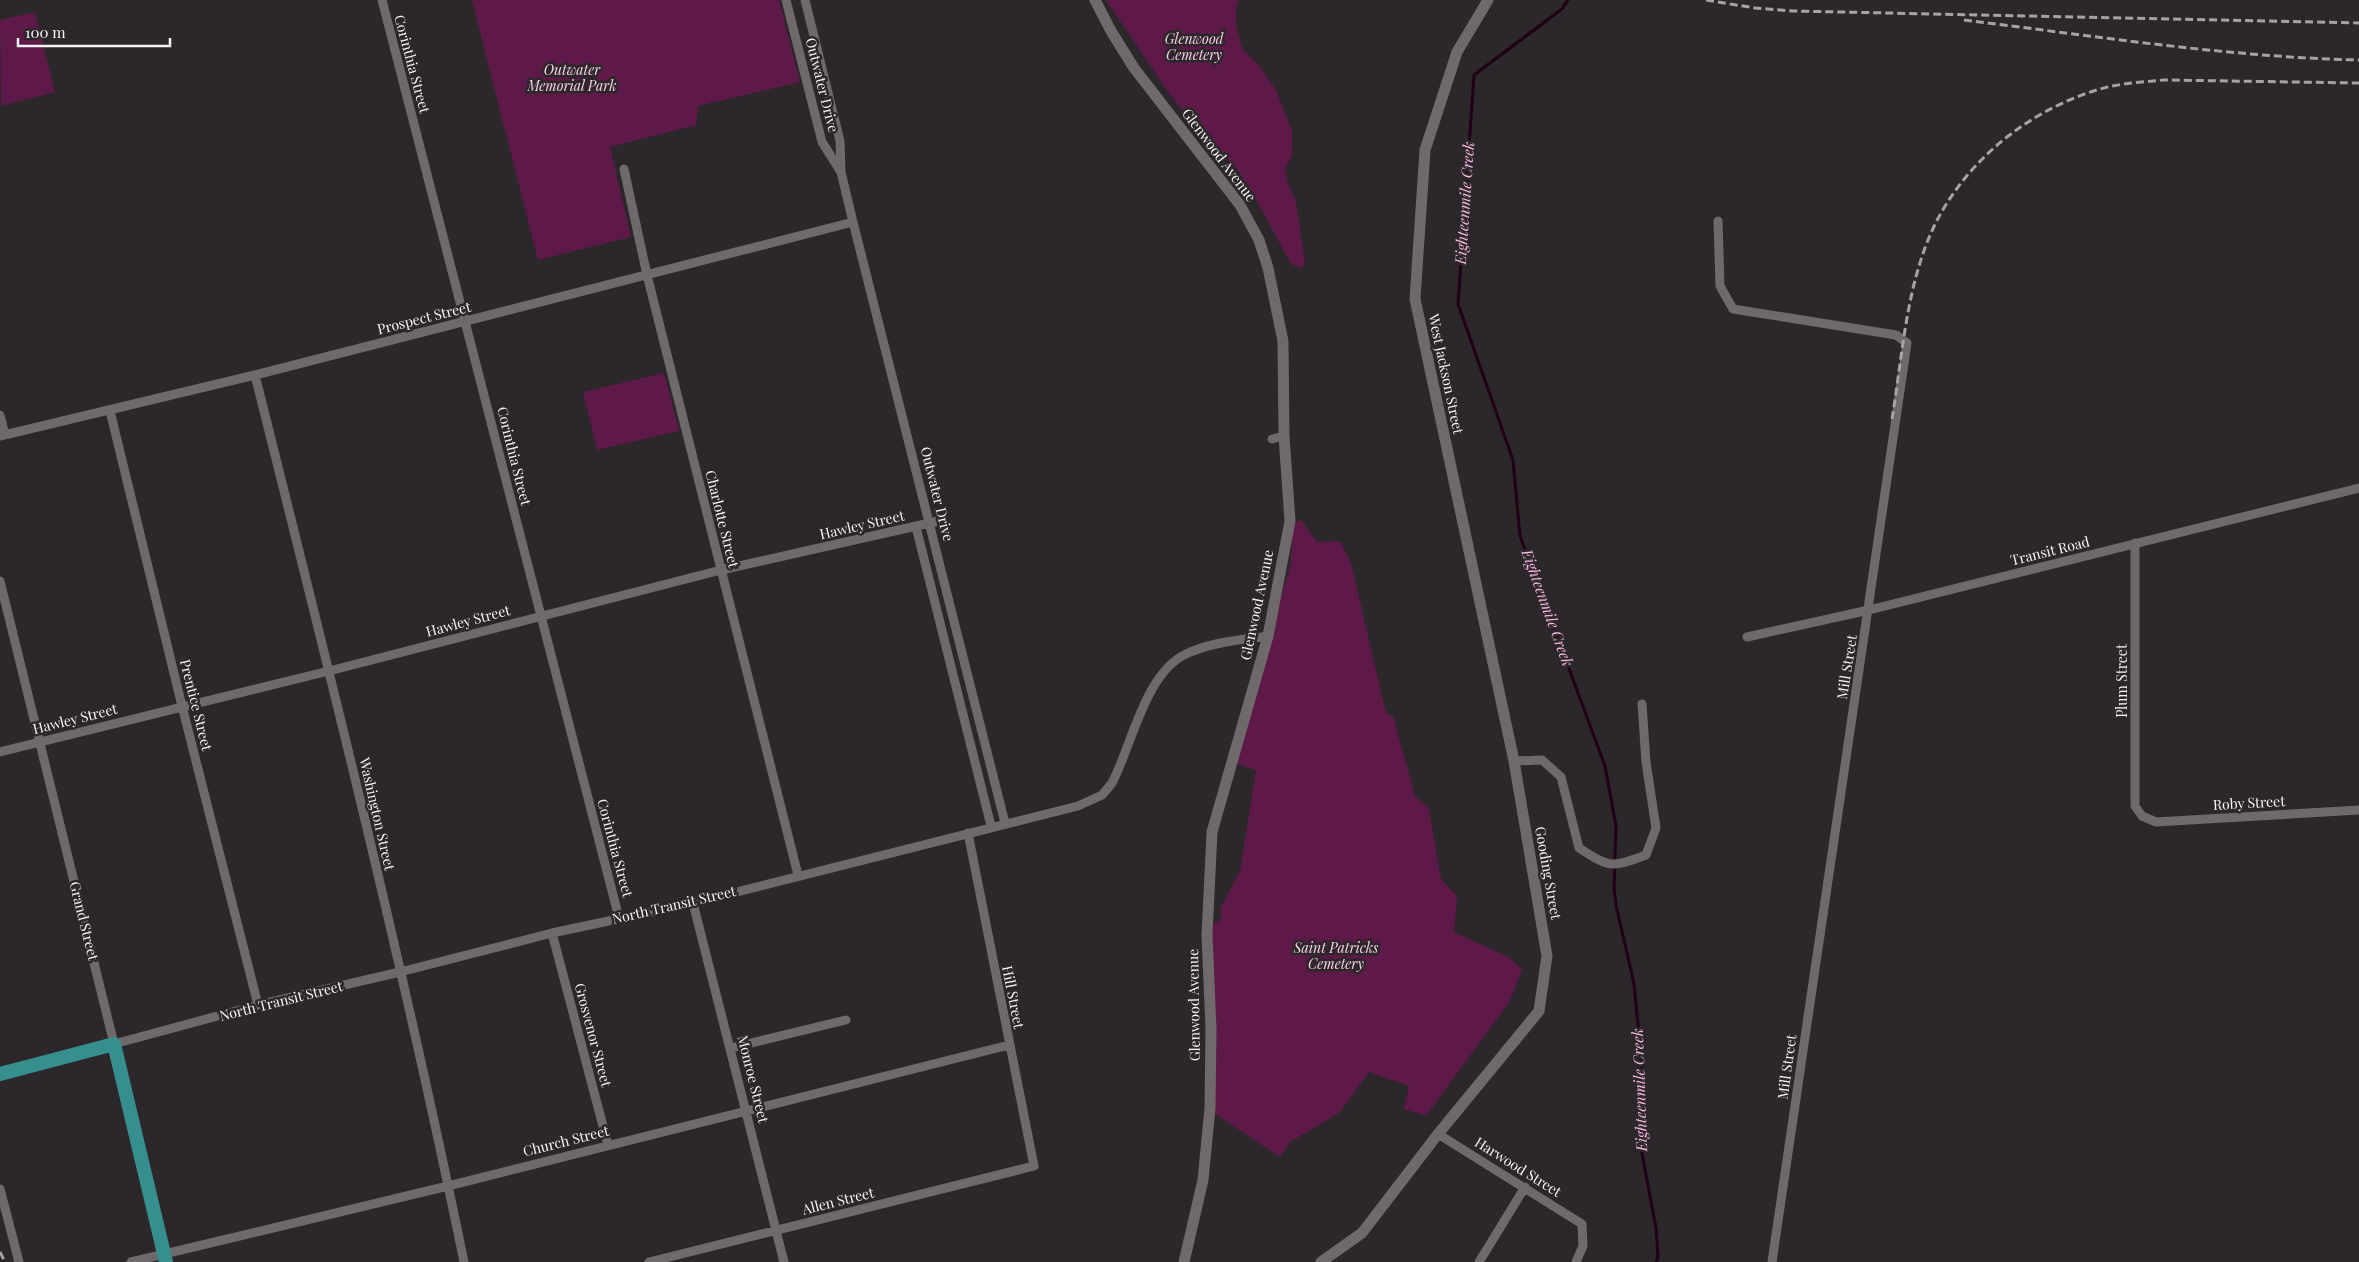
<svg xmlns="http://www.w3.org/2000/svg" width="2359" height="1262" viewBox="0 0 2359 1262" font-family="'Playfair Display',serif">
  <style>
    .green { fill: #5d1a49 }
    .lines { fill: none; stroke-linecap: round; stroke-linejoin: round }
    .stream { stroke: #210017; stroke-width: 3 }
    .minor { stroke: #6f696c; stroke-width: 9 }
    .tertiary { stroke: #6f696c; stroke-width: 11 }
    .primary { stroke: #378e8e; stroke-width: 14 }
    .rail { stroke: #a7a3a5; stroke-width: 3; stroke-dasharray: 8 4; stroke-linecap: butt }
    .labels { text-anchor: middle; stroke-width: 5; stroke-linejoin: round; paint-order: stroke }
    .park-label { font-size: 14px; font-style: italic; fill: #f9cee8; stroke: #2c272a }
    .street-label { font-size: 14px; fill: #f7f3f5; stroke: #2c272a }
    .water-label { font-size: 15px; font-style: italic; fill: #f7b7df; stroke: #2c272a }
  </style>
  <rect width="100%" height="100%" fill="#2c272a"/>
  <!-- green -->
  <path class="green" d="M472,0h307l21,82 -102,24 -2,19 -86,22 21,90 -93,23z
    M1106,0h133l-3,8v16l6,24 18,19 16,23 16,41v25l-7,13 3,15 8,17 9,62 -4,5 -10,-4 -39,-72 -16,-24 -30,-29 -36,-44z
    M35,12l20,80 -54,14 -1,-86z
    M664,373l15,58 -82,19 -14,-58z
    M1301,520l16,22 23,-1 11,22 35,150 7,3 22,80 14,12 12,71 16,17 -3,36 54,25 14,12 -12,32 -84,115 -22,-7 5,-23 -40,-14 -30,41 -49,29 -10,15 -66,-44 -2,-188 9,-6v-12l19,-36 16,-101 -20,-6 55,-202 2,-39z"/>
  <g class="lines">
    <!-- stream -->
    <path class="stream" d="M1568,0l-6,9 -88,66 -16,229 55,156 7,76 85,230 11,60 -2,62 2,17 18,79 8,83 2,36 -4,40 16,85 2,28 -2,6"/>
    <!-- minor -->
    <path class="minor" d="M382,0l237,918
      M786,0l36,142 19,30
      M805,0l35,141 1,31 12,50 152,601
      M624,169l23,106 151,600
      M1718,221l2,65 13,23 163,26 11,8 -135,919
      M255,375c74,295 148,589 209,887
      M110,411l72,295 76,299
      M0,415l5,20
      M0,436l255,-61 598,-153
      M1272,439l12,-3
      M916,527l75,299
      M2135,543v263l7,10 14,6 203,-12
      M0,581l114,463 144,-39 142,-33 152,-39 141,-30 385,-97 24,-11 10,-12c20,-38 33,-110 74,-129 25,-12 55,-14 82,-18
      M1747,637l122,-27 490,-122
      M0,752l329,-81 392,-101 222,-50
      M1514,761l28,-1 19,17 18,71c31,20 32,20 67,7l10,-27 -10,-66 -4,-58
      M693,903l91,359
      M552,933l56,212
      M731,1048l115,-28
      M1438,1134l144,90 1,22 -7,16
      M0,1189l19,73
      M131,1262l317,-76 561,-141
      M649,1262l385,-96 -66,-333
      M1479,1262l46,-75"/>
    <!-- tertiary -->
    <path class="tertiary" d="M1095,0l16,31 23,37 106,137 19,35 9,28 15,73 1,95 6,85 -22,115 -56,196 -5,103 4,94 -1,79 -7,72 -19,82
      M1321,1262l41,-29 76,-99 101,-123 8,-55 -33,-195 -99,-462 10,-149 32,-98 31,-52"/>
    <!-- primary -->
    <path class="primary" d="M0,1074l114,-30 52,218"/>
    <!-- rail -->
    <path class="rail" d="M1706,0l49,8 38,3 566,12
      M1964,20c131,16 263,37 395,40
      M1892,419c10,-61 14,-129 39,-186 31,-70 97,-123 169,-144 21,-6 43,-7 64,-9l195,3
      M0,1252l5,10"/>
  </g>
  <g class="labels">
    <!-- park labels -->
    <g class="park-label">
      <text x="1194" y="44">Glenwood<tspan x="1194" dy="16">Cemetery</tspan></text>
      <text x="572" y="75">Outwater<tspan x="572" dy="16">Memorial Park</tspan></text>
      <text x="1336" y="953">Saint Patricks<tspan x="1336" dy="16">Cemetery</tspan></text>
    </g>
    <!-- street labels -->
    <g class="street-label">
      <text transform="translate(412 64) rotate(75)" y="5">Corinthia Street</text>
      <text transform="translate(822 85) rotate(76)" y="5">Outwater Drive</text>
      <text transform="translate(1219 155) rotate(53)" y="5">Glenwood Avenue</text>
      <text transform="translate(424 318) rotate(-14)" y="5">Prospect Street</text>
      <text transform="translate(1446 374) rotate(78)" y="5">West Jackson Street</text>
      <text transform="translate(514 456) rotate(76)" y="5">Corinthia Street</text>
      <text transform="translate(937 494) rotate(76)" y="5">Outwater Drive</text>
      <text transform="translate(722 519) rotate(76)" y="5">Charlotte Street</text>
      <text transform="translate(862 525) rotate(-13)" y="5">Hawley Street</text>
      <text transform="translate(2050 551) rotate(-14)" y="5">Transit Road</text>
      <text transform="translate(1257 605) rotate(-78)" y="5">Glenwood Avenue</text>
      <text transform="translate(468 621) rotate(-15)" y="5">Hawley Street</text>
      <text transform="translate(1847 667) rotate(-81)" y="5">Mill Street</text>
      <text transform="translate(2122 681) rotate(-90)" y="5">Plum Street</text>
      <text transform="translate(196 705) rotate(76)" y="5">Prentice Street</text>
      <text transform="translate(75 719) rotate(-14)" y="5">Hawley Street</text>
      <text transform="translate(2249 803) rotate(-3)" y="5">Roby Street</text>
      <text transform="translate(377 814) rotate(77)" y="5">Washington Street</text>
      <text transform="translate(615 848) rotate(75)" y="5">Corinthia Street</text>
      <text transform="translate(1548 873) rotate(80)" y="5">Gooding Street</text>
      <text transform="translate(674 905) rotate(-13)" y="5">North Transit Street</text>
      <text transform="translate(84 921) rotate(76)" y="5">Grand Street</text>
      <text transform="translate(1013 997) rotate(79)" y="5">Hill Street</text>
      <text transform="translate(281 1001) rotate(-14)" y="5">North Transit Street</text>
      <text transform="translate(1194 1005) rotate(-91)" y="5">Glenwood Avenue</text>
      <text transform="translate(593 1035) rotate(75)" y="5">Grosvenor Street</text>
      <text transform="translate(1787 1067) rotate(-82)" y="5">Mill Street</text>
      <text transform="translate(753 1079) rotate(76)" y="5">Monroe Street</text>
      <text transform="translate(566 1141) rotate(-14)" y="5">Church Street</text>
      <text transform="translate(1518 1167) rotate(32)" y="5">Harwood Street</text>
      <text transform="translate(838 1201) rotate(-14)" y="5">Allen Street</text>
    </g>
    <!-- water labels -->
    <g class="water-label">
      <text transform="translate(1465 203) rotate(-86)" y="5">Eighteenmile Creek</text>
      <text transform="translate(1547 608) rotate(70)" y="5">Eighteenmile Creek</text>
      <text transform="translate(1640 1090) rotate(-92)" y="5">Eighteenmile Creek</text>
    </g>
  </g>
  <!-- scale -->
  <path d="M18 38v8h152v-8" fill="none" stroke="#f7f3f5" stroke-width="2.5"/>
  <text x="25" y="38" font-size="15" fill="#f7f3f5" stroke="#2c272a" stroke-width="4" paint-order="stroke">100 m</text>
</svg>
